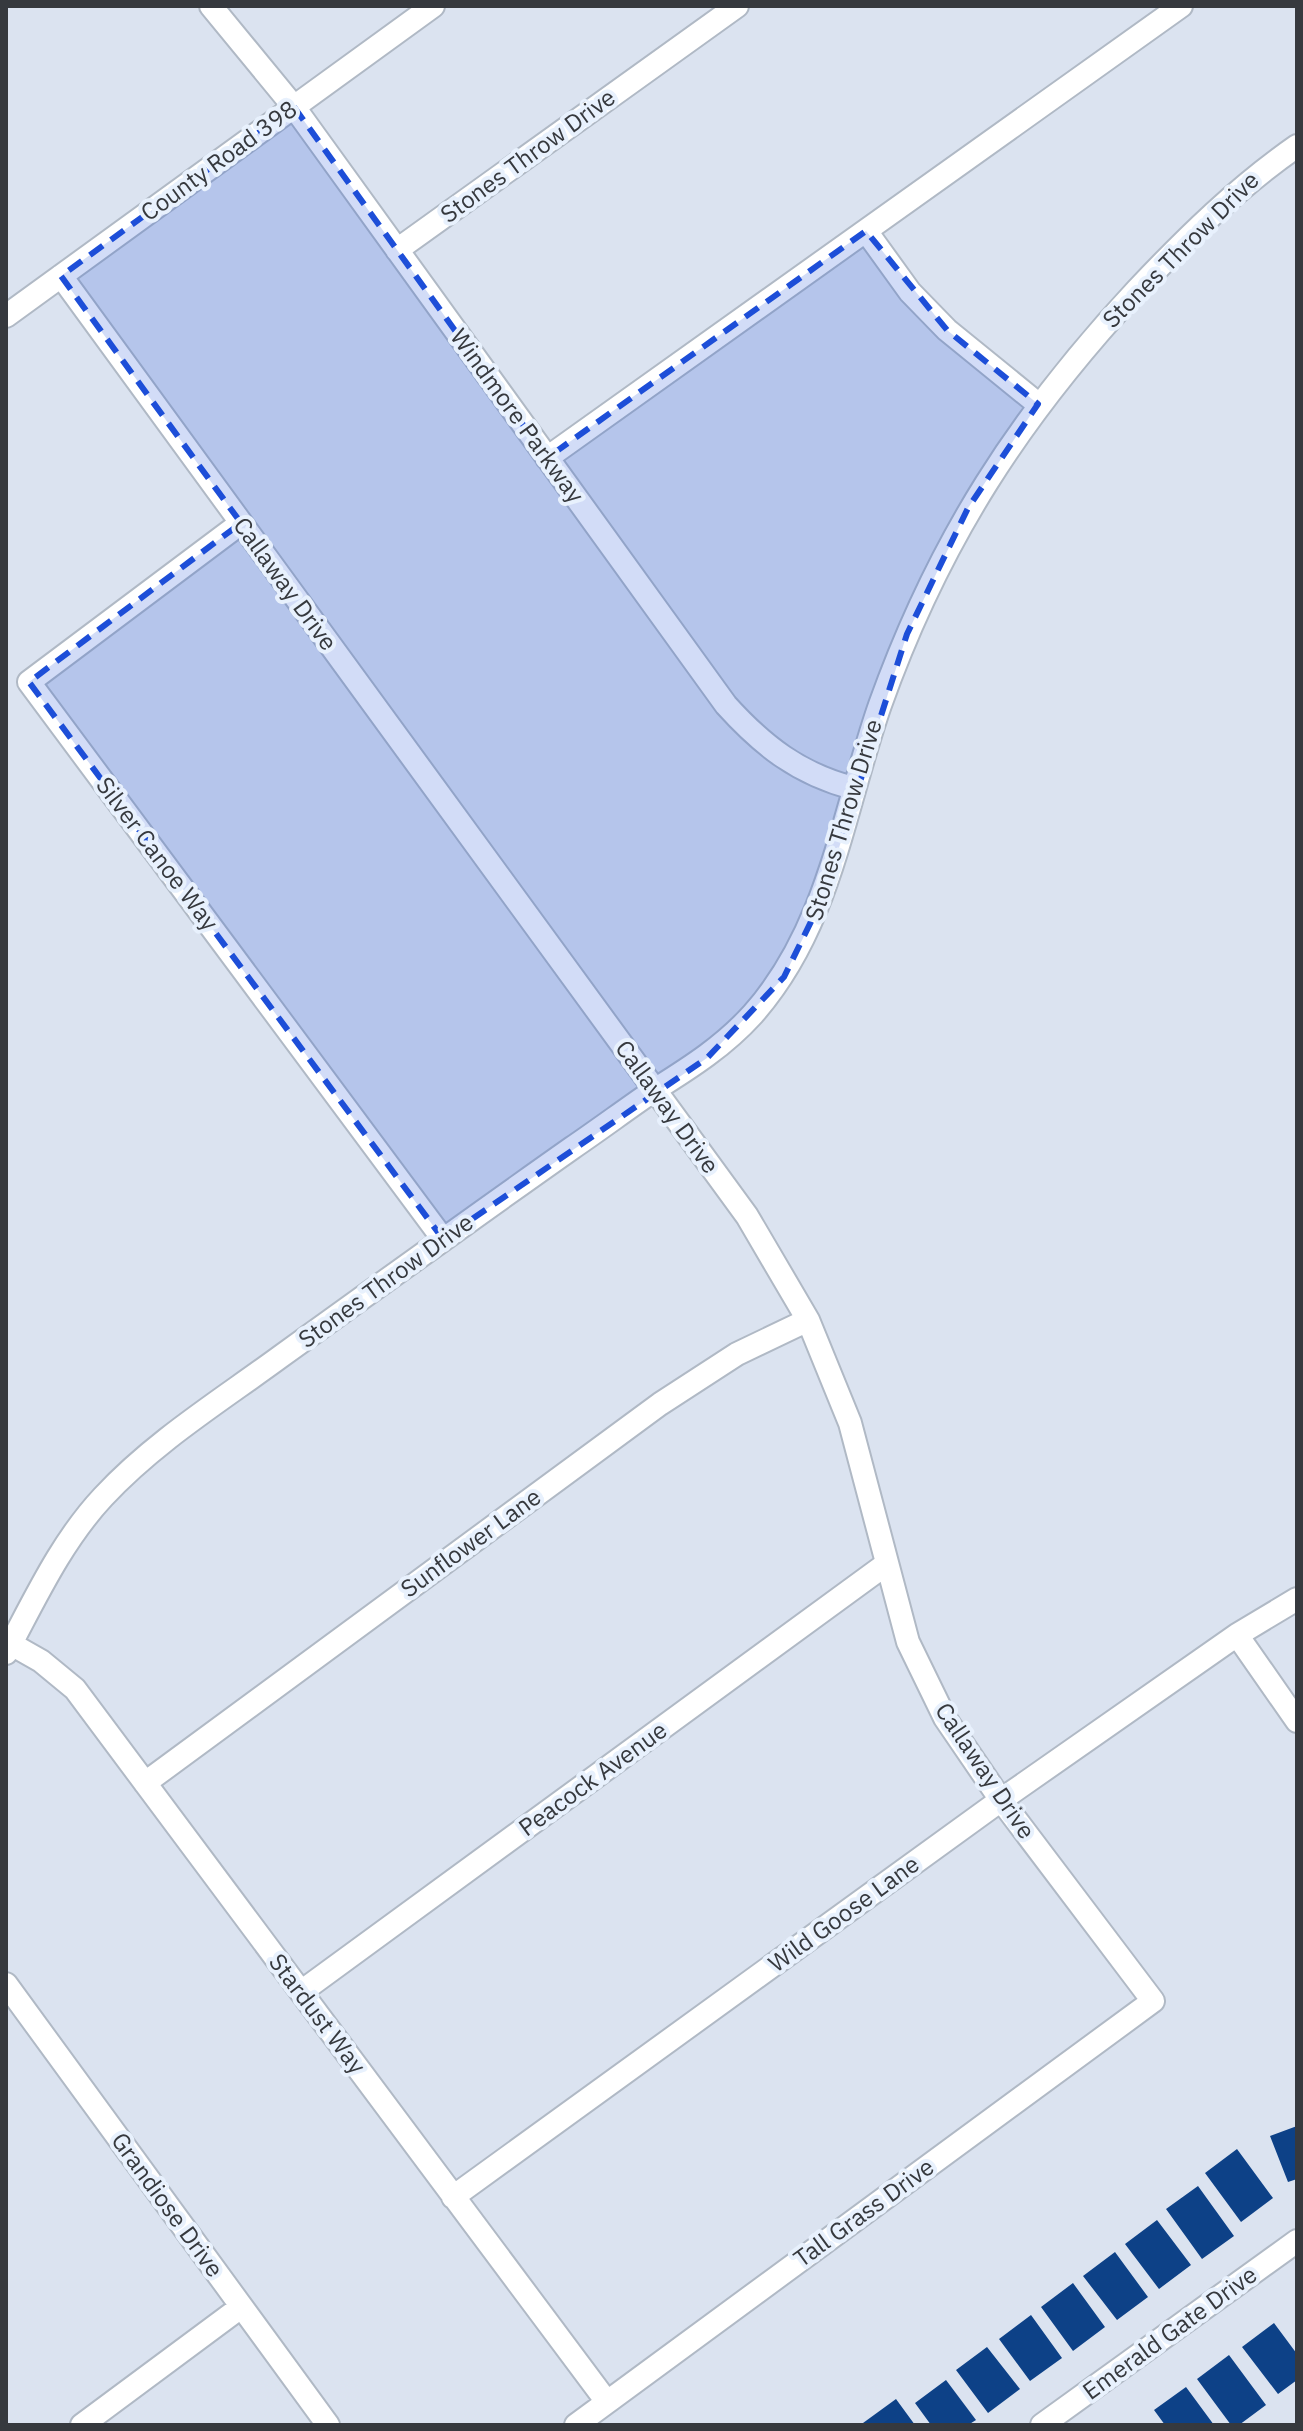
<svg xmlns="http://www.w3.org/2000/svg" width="1303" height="2431" viewBox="0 0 1303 2431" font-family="'IBM Plex Sans',sans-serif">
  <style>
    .building { fill: #0d4187 }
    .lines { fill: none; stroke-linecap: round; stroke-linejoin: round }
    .minor-casing { stroke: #b0b9c5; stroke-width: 26 }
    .minor { stroke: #fff; stroke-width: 22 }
    .marked { fill: #1d4ed8; fill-opacity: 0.2; stroke: #1d4ed8; stroke-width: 6; stroke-dasharray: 16 10; stroke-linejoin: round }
    .labels { text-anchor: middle; stroke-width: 8; stroke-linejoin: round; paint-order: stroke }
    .street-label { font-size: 24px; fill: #36393e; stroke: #e8f1fd }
  </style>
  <rect width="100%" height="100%" fill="#dbe3f0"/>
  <!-- building -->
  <path class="building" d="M1297,2126v53l-9,3 -18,-46z
    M1237,2149l36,49 -32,24 -36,-49z
    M1198,2186l36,50 -32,23 -36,-50z
    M1157,2220l34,45 -32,24 -34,-45z
    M1115,2252l33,45 -31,23 -34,-44z
    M1073,2283l32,44 -32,24 -32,-44z
    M1031,2315l31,43 -32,23 -31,-42z
    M1274,2323l23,31v26l-19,14 -36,-47z
    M987,2347l33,42 -32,24 -32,-43z
    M1229,2355l37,50 -27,20h-8l-34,-46z
    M946,2380l30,40 -8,5h-37l-16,-22z
    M1186,2387l28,38h-49l-11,-15z
    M896,2399l19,26h-50l-2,-2z"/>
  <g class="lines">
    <!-- minor casing -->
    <g class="minor-casing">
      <path id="minor" d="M211,6l83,101 432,598c37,41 73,69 127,83
        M866,231l44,61 37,38 91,74
        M397,250l340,-244
        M61,276l686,940 61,104 42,103 58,219 37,76 56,82 152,201 -577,424
        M6,316l427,-310
        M547,458l634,-452
        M241,523l-212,159 414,557
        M1237,1635l60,86
        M11,1644l30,17 34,28 532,713
        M6,1653c29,-54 55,-111 97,-156 51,-55 117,-96 177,-140 97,-70 194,-140 292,-209 28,-19 56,-40 84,-59 35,-22 68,-43 97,-75 77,-87 90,-203 127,-309 59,-165 139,-288 257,-415 50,-53 101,-103 160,-144
        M145,1783l515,-379 77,-50 71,-34
        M6,1984l322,441
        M301,1992l584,-427
        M453,2197l548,-397 236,-165 60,-36
        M82,2425l159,-118
        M1042,2425l255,-184"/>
    </g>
    <!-- minor -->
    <use href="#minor" class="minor"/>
  </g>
  <!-- marked area -->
  <path class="marked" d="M294,107l253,351 319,-227 81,99 91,74 -70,104 -61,126 -83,261 -40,82 -77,81 -264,181 -414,-557 212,-159 -180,-247z"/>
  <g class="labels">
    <!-- street labels -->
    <g class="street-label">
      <text transform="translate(528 156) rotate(-36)" y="8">Stones Throw Drive</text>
      <text transform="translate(219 161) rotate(-36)" y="8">County Road 398</text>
      <text transform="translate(1181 250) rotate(-45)" y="8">Stones Throw Drive</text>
      <text transform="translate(517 416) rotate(54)" y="8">Windmore Parkway</text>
      <text transform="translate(285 584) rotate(54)" y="8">Callaway Drive</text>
      <text transform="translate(844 820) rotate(-73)" y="8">Stones Throw Drive</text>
      <text transform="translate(157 854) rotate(53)" y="8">Silver Canoe Way</text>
      <text transform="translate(667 1107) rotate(54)" y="8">Callaway Drive</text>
      <text transform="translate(386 1281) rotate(-36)" y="8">Stones Throw Drive</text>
      <text transform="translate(471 1543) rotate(-36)" y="8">Sunflower Lane</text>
      <text transform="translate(985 1771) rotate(56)" y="8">Callaway Drive</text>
      <text transform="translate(593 1779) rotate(-36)" y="8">Peacock Avenue</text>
      <text transform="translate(844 1914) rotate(-36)" y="8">Wild Goose Lane</text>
      <text transform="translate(317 2014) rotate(53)" y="8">Stardust Way</text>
      <text transform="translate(167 2205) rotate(54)" y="8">Grandiose Drive</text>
      <text transform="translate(864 2213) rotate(-36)" y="8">Tall Grass Drive</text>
      <text transform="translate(1170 2333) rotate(-36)" y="8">Emerald Gate Drive</text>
    </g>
  </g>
  <!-- border -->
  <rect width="1303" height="2431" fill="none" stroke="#36393e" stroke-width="16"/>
</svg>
